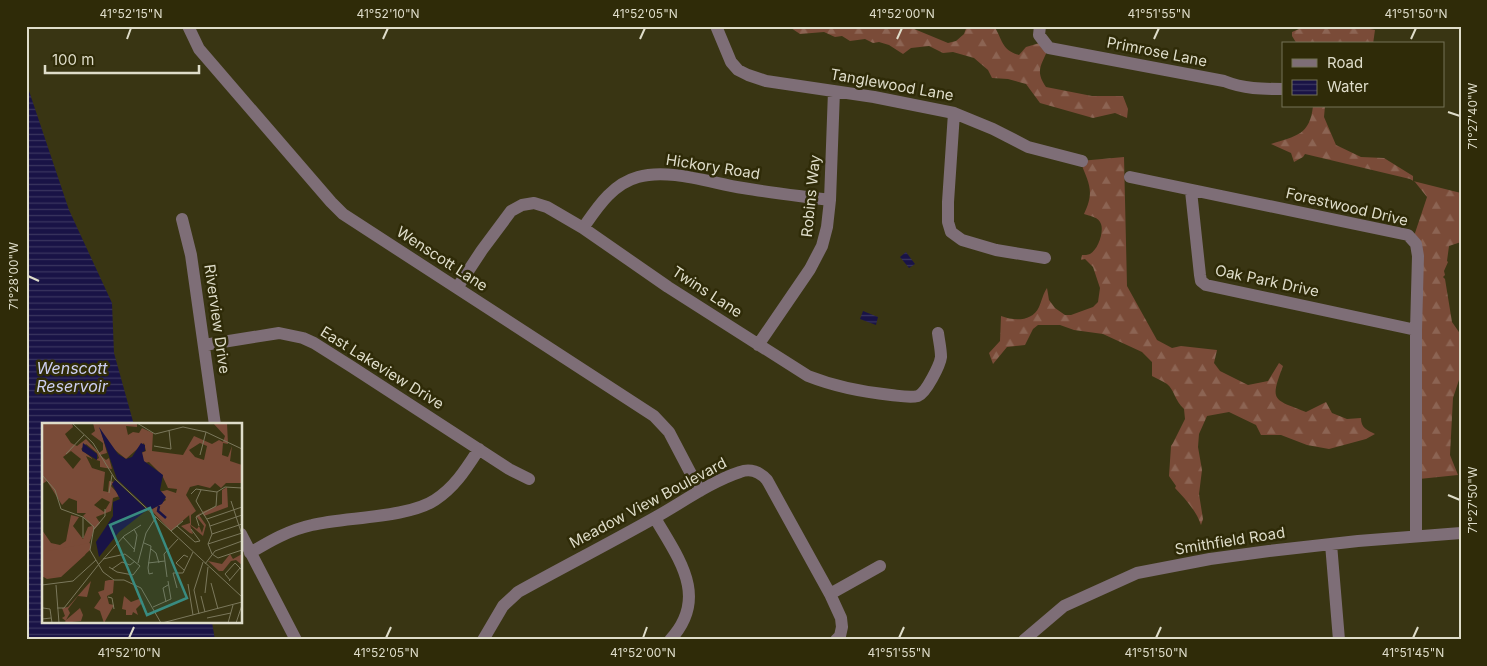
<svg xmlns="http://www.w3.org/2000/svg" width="1487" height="666" viewBox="0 0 1487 666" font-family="Inter,sans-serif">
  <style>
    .forest { fill: url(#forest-firs) }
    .water { fill: url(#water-rules) }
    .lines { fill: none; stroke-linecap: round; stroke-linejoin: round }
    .minor { stroke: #7e6e77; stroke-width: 12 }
    .ticks { fill: none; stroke: #dfddca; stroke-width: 2 }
    .labels { text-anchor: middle; stroke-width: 5; stroke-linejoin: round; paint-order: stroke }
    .street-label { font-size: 15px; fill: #dfddca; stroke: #2f2b08 }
    .water-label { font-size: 16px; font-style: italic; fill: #cccef1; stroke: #2f2b08 }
    .inset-river { fill: none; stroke: #191346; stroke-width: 2.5 }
    .inset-road { fill: none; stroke: #7b785c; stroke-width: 1 }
    .view { fill: #398b80; fill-opacity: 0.15; stroke: #398b80; stroke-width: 2.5 }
    .inset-edge { fill: none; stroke: #dfddca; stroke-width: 2.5 }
    .neatline { fill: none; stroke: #dfddca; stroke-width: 2 }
    .ticks-label { font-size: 12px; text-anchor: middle; fill: #dfddca }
  </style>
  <defs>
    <pattern id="forest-firs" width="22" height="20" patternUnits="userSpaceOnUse" patternTransform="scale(1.25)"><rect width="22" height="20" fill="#7a4b38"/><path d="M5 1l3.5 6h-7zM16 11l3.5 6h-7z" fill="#8c6453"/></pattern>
    <pattern id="water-rules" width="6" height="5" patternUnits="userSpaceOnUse" patternTransform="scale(1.25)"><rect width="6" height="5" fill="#191346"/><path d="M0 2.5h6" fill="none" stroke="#3a355f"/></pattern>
  </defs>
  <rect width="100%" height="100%" fill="#393513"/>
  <!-- forest -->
  <path class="forest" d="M788,26h119l41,17 8,-2 8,-7 3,-8h27c9,14 7,24 25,29l7,-8 17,-5 5,7c-7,17 -13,22 -2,38l46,9h31l5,13 -1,9 -12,-5 -22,5 -53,-15 -14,-19 -18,-5 -16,-1 -4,-8 -14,-12 -21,-6 -10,1 -14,-7 -18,2 -8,6 -14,-9 -10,-3 -6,1 -8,-4 -15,2 -8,-5 -7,1 -11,-5 -24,2z
    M1306,26h47l22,4 -2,14h-76l-5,-8v-4z
    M1313,106h12l-1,11 12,28 25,12 23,1 29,18v5l48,12v49l-12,4 -2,15 1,1 -4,9 1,4 -2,2 2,2 7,43 9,13v39l-8,24 -3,57 8,20 -39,4 -5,-243 13,-39 -12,-15 -5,-3 -105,-25 -2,3 -9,5 -3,-9 -20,-9c25,-8 39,-9 42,-38z
    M1124,157l3,129 30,54 15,8 9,-2 36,4 -3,13 6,8 28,14 20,-4 11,-18 4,3c-13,35 -11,33 23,46l20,-10 6,11 15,6 14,-1c0,10 6,12 14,16l-9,5 -37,10 -22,-4 -26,-10h-20l-5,-10 -27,-13 -22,4 -8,18 -1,13 4,23 -3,24 4,25 -2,6c-5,-15 -16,-26 -26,-37l1,-2 -7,-10 2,-30 2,-3 12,-24 -1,-10c-9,-8 -10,-20 -17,-25 -4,-3 -10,-5 -15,-8v-14l-10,-10 -39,-18 -29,-4 -14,-5h-22l-5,4 -8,16 -18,2 -14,17 -4,-11 11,-12 1,-25c13,5 31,6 38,-9 3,-7 4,-13 8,-19l2,12 6,8 10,7h6l22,-8 5,-5 2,-14 -7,-21 -8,-8 -4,1 1,-5c2,0 6,0 8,-1 8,-4 14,-22 11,-30 -2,-7 -11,-8 -17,-10 11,-23 5,-30 -4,-53z"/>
  <!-- water -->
  <path class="water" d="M26,82l43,128 43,93 2,50 20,72h-90v197h168l3,18h-189z
    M906,252l9,12 -6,4 -9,-11z
    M863,311l15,6 -2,8 -16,-6z"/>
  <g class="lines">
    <!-- minor -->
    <path class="minor" d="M188,26l11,23 132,153 12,12 311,202 15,16 31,59
      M716,26l15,36 7,8 10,5 18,6 108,16 80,16 39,16 35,18 54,14
      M1040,26l-1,9 10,13 175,33c20,8 38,8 59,8
      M954,113l-6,89v20l3,10 11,8 34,10 49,8
      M1130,177l278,58 8,9 2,12 -2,74v206
      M1191,191l9,84 1,6 5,4 210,45
      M182,219l9,36 24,170
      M583,228c14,-20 29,-44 55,-51 31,-9 73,6 105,11 29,5 58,8 87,12
      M457,288l25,-38 29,-39 11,-6 12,-2 13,4 36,21 85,59 140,89c28,11 54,16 83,19 9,1 19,3 27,1 8,-3 22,-31 23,-39 0,-8 -2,-16 -3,-24
      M204,345l75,-12 24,5 11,5 38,24 157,102 20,10
      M758,345l52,-76 12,-23 5,-19 3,-27 4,-109
      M655,518c23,40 55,79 15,122
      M241,534l55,106
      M1331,544l8,96
      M250,553c20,-12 39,-23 62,-28 33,-8 96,-7 123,-25 20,-13 31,-31 44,-51
      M830,594l50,-28
      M483,640l20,-34 15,-14c45,-25 92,-49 138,-75 25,-14 56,-36 84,-45 10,-4 20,0 27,8l63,114 11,24 1,9 -2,9 -4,4
      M1024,640l40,-34 73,-33 73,-14 59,-8 89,-10 103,-8"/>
  </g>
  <!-- ticks -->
  <path class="ticks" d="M127,39l4,-11M383,39l5,-11M640,39l5,-11M897,39l5,-11M1154,39l5,-11M1411,39l5,-11M1448,112l12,4M28,276l11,5M1448,495l12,5M129,638l5,-11M386,638l5,-11M643,638l4,-11M899,638l5,-11M1156,638l5,-11M1413,638l5,-11"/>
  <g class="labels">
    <!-- street labels -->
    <g class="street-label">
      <text transform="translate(1157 52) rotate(11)" y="5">Primrose Lane</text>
      <text transform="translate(892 85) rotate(10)" y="5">Tanglewood Lane</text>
      <text transform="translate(713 167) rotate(9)" y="5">Hickory Road</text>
      <text transform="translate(811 196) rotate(-84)" y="5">Robins Way</text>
      <text transform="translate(1347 207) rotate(13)" y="5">Forestwood Drive</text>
      <text transform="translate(442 259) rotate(33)" y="5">Wenscott Lane</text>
      <text transform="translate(1267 281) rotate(12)" y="5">Oak Park Drive</text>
      <text transform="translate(707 292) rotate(33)" y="5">Twins Lane</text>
      <text transform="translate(217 319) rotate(82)" y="5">Riverview Drive</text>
      <text transform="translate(382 368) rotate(32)" y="5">East Lakeview Drive</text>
      <text transform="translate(648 503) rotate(-28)" y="5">Meadow View Boulevard</text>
      <text transform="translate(1230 541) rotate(-9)" y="5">Smithfield Road</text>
    </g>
    <!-- water labels -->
    <g class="water-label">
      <text x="72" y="374">Wenscott<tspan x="72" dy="18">Reservoir</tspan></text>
    </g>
  </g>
  <!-- overview -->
  <g transform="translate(42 423)">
    <rect width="200" height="200" fill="#393513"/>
    <path d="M185,64l1,20 -24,9 -2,-4 20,-8v-14z" fill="#7a4b38"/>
    <path d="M0,0h30l1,4 -8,7 6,9 6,3 9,-7 13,14 4,-3v-7l-12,-9 4,-3 -2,-8h44v4l-11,-1 2,9 5,-3 6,1 3,-5 11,5 -1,18 31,4 11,-19 18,8 7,-4 4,2 2,-6 -12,-13h14l1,21 -5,-1 -1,12 6,2 4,-11 -2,15 12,4v18h-16l-5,5 -6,-5 -5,5 -12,-3 -8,2 -4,8 10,16 -5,4v10l6,4 2,-3 3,7 2,-7 -8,-10 6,-4 -3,3 7,10 -3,11 -13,-11 3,9 -3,-1 -9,-7 9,-3 -1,-9 -29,-22 7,-2 9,3 1,-4 -9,-1 -6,-13 -13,-13 -5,1 -3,-10 5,-2 -2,-8 -18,16 -16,-13 -9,-15 6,22 -7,2 6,5 3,-2 3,11 -12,-2v-6l-4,-1 3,-2 -2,-5 -11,-9 -5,5 12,10 -7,-3 6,12 13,4 -2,19 5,1 1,-11 5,1 -3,4 9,10 -7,2 -2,13 -15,6 4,6 -6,7 -9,25 -24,22 -14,2 -5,-3v-46l9,13 9,2 6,-4 5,-26 8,2 -6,9 10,13 5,-12 4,-1 -9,-10 3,-3h-9v-12l-8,-3 -7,7 -15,-24 -5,3zM158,20l7,3 -3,14 -9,-3 -6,-7zM29,28l10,8 -8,10 -10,-12zM60,75l8,4 -6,10 -10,-7zM188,131l3,5 9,-5v11l-6,-5 -5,1 -8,10h-4l-11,-10 14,3zM67,157h5l-1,13 -6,3 2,8 5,1 -10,18 -4,-12 -6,-3 7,-10 -3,-6 6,-2 1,-9zM49,158l-4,16 -9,-1 -10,13 2,4 -4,7 14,-12 3,7 -2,6 -18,2 3,-2 -4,-3 3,-2 -3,-8 6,-1zM82,173l7,6 8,-3 4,3 -7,7 2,6 -5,-3 -1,3h-6v-5l-4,-1z" fill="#7a4b38" fill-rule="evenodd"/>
    <path d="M119,68l24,6 10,13 -24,21 -20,-21 15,-10zM48,120v7l-29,26 -19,1v-25z" fill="#7a4b38"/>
    <path d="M57,4l19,27 8,5 6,-2 9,-14 4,2v6l-3,1 2,9 19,14 -3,15 6,7 -4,7 -12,6 -33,-31zM41,20l14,11v6l-15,-9zM73,57l32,30 -28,22 -20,25 -3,-15 17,-26v-14l7,-3 -8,-15z" fill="#191346"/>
    <path class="inset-river" d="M117,83l-1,5 8,7"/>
    <path class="inset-road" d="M30,0l21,20 22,36 127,118M95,0l18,11 28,-7 23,5 36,17M112,23l17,3 -2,-19M24,31l18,-19M158,32l6,-23M0,52l13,15 6,19 22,8 11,10 -4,23 13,22 11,8h10l17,8 20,35M159,67l-5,11 13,22 3,11 -4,10 4,10 6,4 24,-8M175,69l8,-5 17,1M67,70l3,-18M149,71l5,-5 21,3M189,78l11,34M41,94v21M165,96l35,-12M135,103l18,16 5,-1 -9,-12M157,103l-3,-9 20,-11 1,-14M168,103l32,-11M52,106l11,-13v-7M92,106l3,6 -3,17M129,108l12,-10M170,111l30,-10M81,114l11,12M102,120l7,3 -3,22 1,6 4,-1M166,121l34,-11M109,126l5,4 3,10M61,136l22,-5 15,12 -7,9 -16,-3 -8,-5M96,140l8,-30 10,-16M106,140l17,-2M57,141l25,-28 17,-11M163,141l10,-13 27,-10M70,146l10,-7 8,3 5,-4M142,147l-8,-7 8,-8 4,2M125,154l-3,-23 14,-15M188,157l-5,-6 10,-11 7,7M187,158l11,-13M169,160l7,26M146,161l5,31M0,162l31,-4 23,-21M14,162l3,38M135,165l-4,-15h10l10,-21M163,170l3,-26M159,173l4,16M66,174l4,1 2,11M124,179l-3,-14 5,-3M0,180v16l9,-1M111,184l18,-8 -3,-18M1,185l7,1 2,14M15,185h7l35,-44M157,191l-5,-24 9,-28M165,195l24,-5M120,200l80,-21M186,200l5,-18M194,200l6,-18"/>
    <path class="view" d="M108,85l37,90 -40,17 -37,-90z"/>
    <rect width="200" height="200" class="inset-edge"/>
  </g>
  <!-- border -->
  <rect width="1487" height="666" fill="none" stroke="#2f2b08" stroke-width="55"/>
  <!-- legend -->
  <rect x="1282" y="42" width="162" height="65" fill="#2f2b08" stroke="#757256"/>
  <rect x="1292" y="59" width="25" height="8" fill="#7e6e77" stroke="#757256"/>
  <text x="1327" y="68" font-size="15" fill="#dfddca">Road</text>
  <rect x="1292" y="80" width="25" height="15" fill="url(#water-rules)" stroke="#757256"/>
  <text x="1327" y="92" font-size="15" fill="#dfddca">Water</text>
  <!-- scale -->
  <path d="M45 65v8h154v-8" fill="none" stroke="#dfddca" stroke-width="2.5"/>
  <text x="52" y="65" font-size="15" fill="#dfddca" stroke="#2f2b08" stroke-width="4" paint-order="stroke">100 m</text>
  <rect x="28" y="28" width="1432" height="610" class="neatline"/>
  <g class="ticks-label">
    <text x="131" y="18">41°52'15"N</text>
    <text x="388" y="18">41°52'10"N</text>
    <text x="645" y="18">41°52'05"N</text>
    <text x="902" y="18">41°52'00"N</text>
    <text x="1159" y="18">41°51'55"N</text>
    <text x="1416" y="18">41°51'50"N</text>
    <text transform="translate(1473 116) rotate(-90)" y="4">71°27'40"W</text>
    <text transform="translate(14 276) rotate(-90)" y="4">71°28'00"W</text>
    <text transform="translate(1473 500) rotate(-90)" y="4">71°27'50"W</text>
    <text x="129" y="657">41°52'10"N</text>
    <text x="386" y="657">41°52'05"N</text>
    <text x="643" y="657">41°52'00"N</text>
    <text x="899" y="657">41°51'55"N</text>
    <text x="1156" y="657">41°51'50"N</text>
    <text x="1413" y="657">41°51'45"N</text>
  </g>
</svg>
